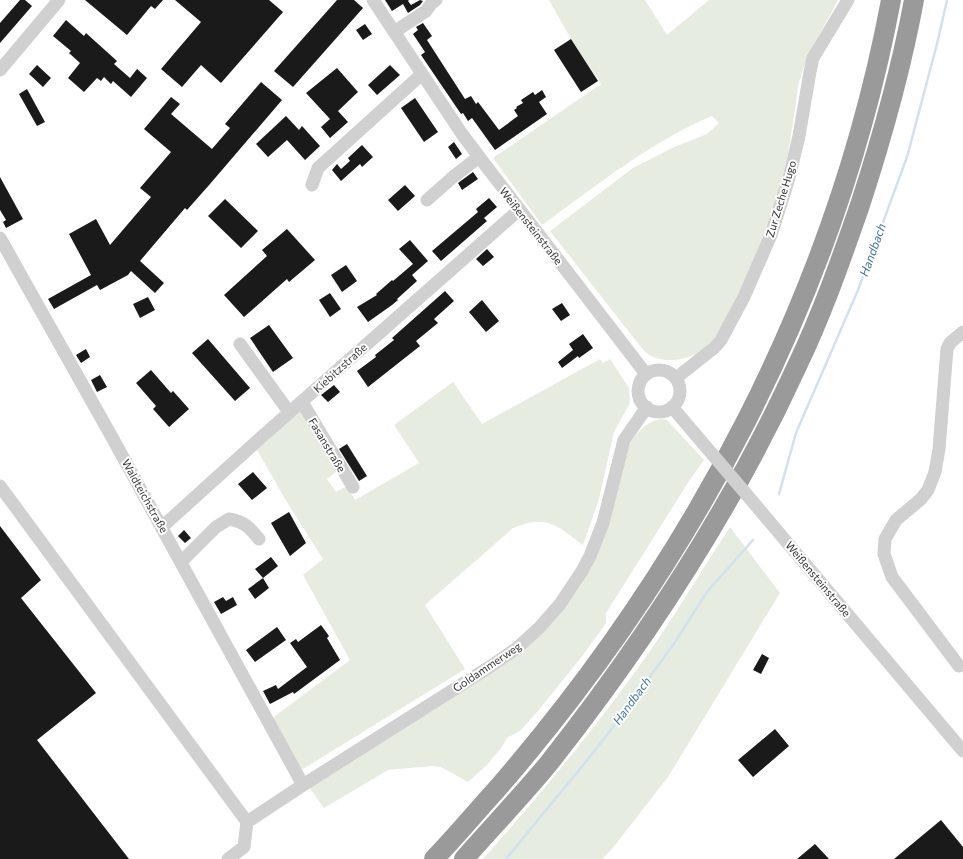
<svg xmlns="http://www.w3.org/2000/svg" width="963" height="859" viewBox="0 0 963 859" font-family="Commissioner,sans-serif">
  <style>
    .green { fill: #e6ecdf }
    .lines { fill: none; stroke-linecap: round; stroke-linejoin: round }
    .stream { stroke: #cfe2ee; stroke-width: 2.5 }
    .building { fill: #1a1a1a }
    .minor { stroke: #d0d0d0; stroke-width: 13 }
    .highway { stroke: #9a9a9a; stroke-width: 20 }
    .minor-bridge { stroke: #d0d0d0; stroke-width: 13 }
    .labels { text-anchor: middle; stroke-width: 4; stroke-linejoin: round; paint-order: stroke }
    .street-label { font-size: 11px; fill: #333; stroke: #fff }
    .water-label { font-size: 12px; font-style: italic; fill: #3f7597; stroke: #fff }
  </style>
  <rect width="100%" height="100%" fill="#fff"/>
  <!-- green -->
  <path class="green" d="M549,0h96l22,35 42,-35h129c-13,26 -30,50 -38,79 -3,9 -3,20 -5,30 -3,20 -6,42 -11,62 -11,48 -31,95 -53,138 -8,15 -16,32 -30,42 -14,9 -37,13 -52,4 -6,-5 -11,-12 -16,-18l-83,-106 83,-63 39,-20 35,-14 12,-11 -7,-7c-62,26 -116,70 -170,109l-49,-67 108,-74 -30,-45z
    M600,359l3,4 7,-4 19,29 1,15 -16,29 -15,67 -16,46c-27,-20 -36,-31 -70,-17l-88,77 40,64 -162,100 -6,-3 -27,-46 80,-60 -47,-85 20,-16 -38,-60 -29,-51 44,-38 37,61 -10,8 9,13 11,-6 8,14 64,-37 -25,-38 59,-43 29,42z
    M663,419l4,1 37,40 -13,18 -85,135v10l-23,32 -45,56 -17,19 -14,8 -6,10 -14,17 -19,17 -27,-15 -9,-1 -44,4 -64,38 -15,-21 254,-179 66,-162c6,-12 19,-27 34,-27z
    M730,527l50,66 -112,184 -56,72 -10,10h-119c64,-72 126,-147 180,-227 23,-35 44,-70 67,-105z"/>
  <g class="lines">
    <!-- stream -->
    <path class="stream" d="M779,494l17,-61 62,-143 49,-133 30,-113 10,-44
      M506,859l87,-106 36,-47 46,-64 32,-50 46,-52"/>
  </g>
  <!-- building -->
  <path class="building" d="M20,0h5l7,6 -32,37v-20z
    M85,0h78l-8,9 -4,-3 -24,29z
    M175,0h94l14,12 -62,71 -20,-18 -19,22 -21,-18 40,-47z
    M337,0h17l9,8 -70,79 -19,-16z
    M385,0h24l-1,1 3,4 9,-5 3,1 -3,4 -12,8 -5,-9 -11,7z
    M66,20l18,16 2,-3 31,28 -3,3 16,14 7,-9 10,9 -16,19 -18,-16 -2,3 -7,-7 -3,4 -4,-3 -13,14 -16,-14 12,-15 -11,-10 2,-2 -18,-15z
    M423,23l9,13 -5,4 38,59 6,-3 5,8 2,-2 21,28 19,-14 -4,-6 3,-2 -1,-1 7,-4 -2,-3 12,-8 2,3 7,-5 4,7 -7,5 8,12 -52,36 -23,-32 -4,3 -5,-8 -2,1 -40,-59 4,-3 -12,-18 5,-4 -2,-3z
    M365,24l7,10 -9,6 -7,-10z
    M571,39l27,42 -17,11 -27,-42z
    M37,65l14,13 -8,9 -14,-13z
    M390,65l10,10 -23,20 -9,-10z
    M337,68l21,24 -20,19 10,11 -18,16 -9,-11 9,-8 -24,-26z
    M261,82l21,18 -72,84 -23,26 -2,-2 -45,53 24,22 -9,10 -24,-22 -3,4 -28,15 -3,-5 -43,24 -6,-10 43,-24 -22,-41 27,-15 14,26 41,-48 -11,-9 31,-36 -27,-23 27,-32 9,7 -9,10 41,35 18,-21 -5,-4z
    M27,89l18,33 -8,4 -18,-32z
    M415,98l23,34 -14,10 -23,-34z
    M286,116l13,14 3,-4 18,20 -15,14 -18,-20 -19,17 -12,-13z
    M454,142l8,12 -6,5 -8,-12z
    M362,145l11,12 -11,10 -2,-3 -19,17 -9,-11 5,-6 4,5 9,-8 -2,-3z
    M473,172l5,7 -16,11 -4,-7z
    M0,177l23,42 -17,9 -3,-6 3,-2 -6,-10z
    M405,185l10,11 -17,15 -10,-11z
    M489,198l8,9 -13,11 3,3 -46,40 -9,-10 46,-39 -2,-3z
    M225,199l33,32 -17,17 -33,-32z
    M287,229l28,31 -26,22 -2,-3 -43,38 -20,-22 43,-39 -5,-6z
    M410,240l18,21 -16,14 5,6 -20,18 1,1 -6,5 -24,17 -11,-15 20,-12 -1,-1 16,-14 1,1 20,-17 -14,-15z
    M487,249l7,8 -11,9 -7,-7z
    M346,265l11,16 -15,11 -11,-17z
    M445,291l9,10 -20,18 4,4 -22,18 4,5 -52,41 -11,-16 19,-14 -1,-2 19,-15 -2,-2z
    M330,293l11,16 -11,8 -11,-17z
    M148,297l7,13 -15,8 -7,-14z
    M482,300l17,21 -13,11 -17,-20z
    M562,303l8,12 -9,6 -9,-12z
    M269,325l24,33 -20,14 -23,-34z
    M583,334l10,14 -14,10 -1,-2 -16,12 -4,-6 15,-12 -4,-6z
    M208,339l42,49 -15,13 -43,-48z
    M86,349l4,8 -9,6 -5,-8z
    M151,370l20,23 2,-2 16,18 -20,18 -16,-18 3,-3 -20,-23z
    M100,375l7,12 -10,5 -6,-12z
    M334,385l6,7 -12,10 -7,-7z
    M347,444l20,32 -8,5 -20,-32z
    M253,472l14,16 -15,12 -14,-16z
    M289,512l17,31 -16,13 -19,-33z
    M0,526l41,54 -20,18 75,95 -59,47 92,119h-129z
    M184,530l7,8 -6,5 -7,-7z
    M271,557l7,9 -15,12 6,10 -14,11 -7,-10 15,-11 -8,-9z
    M223,597l3,4 7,-4 4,8 -16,9 -7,-12z
    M321,625l8,11 -2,2 13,22 -46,34 -1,-2 -23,12 -7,-13 13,-6 2,4 29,-22 -17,-24 6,-4 2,3z
    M277,627l9,13 -31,22 -9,-12z
    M762,654l7,4 -8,16 -8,-4z
    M775,729l14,17 -36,31 -15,-17z
    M941,820l22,27v12h-69z
    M815,844l14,15h-32z"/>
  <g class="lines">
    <!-- minor -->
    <path class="minor" d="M373,0l89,134 21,28 163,212
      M394,32l32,-21 5,-7 5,-4
      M0,70l59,-70
      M312,185l6,-17 104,-94
      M427,200l26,-23 26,-20
      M0,238l113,201 190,346
      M240,344l49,68
      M638 391a21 21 0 1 1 42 0a21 21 0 1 1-42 0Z
      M676,378l38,-30 7,-8 23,-43 27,-62 18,-57 10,-42 11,-64 3,-14 35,-58
      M302,402l51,85
      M672,407l41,48
      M0,486l247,336 -3,25 -16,12
      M747,495l216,256
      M162,527l95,-86 262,-231
      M181,562l35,-35 13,-8c16,3 20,8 30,20
      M959,666l-67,-89 -8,-23 1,-15 11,-19 25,-21 7,-9 7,-18 4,-23 8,-100 3,-6 13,-11
      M247,822l56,-37 188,-119 26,-18 23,-21 20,-23 22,-33 8,-15 13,-33 21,-83 23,-33"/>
    <!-- highway -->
    <path class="highway" d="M434,859c22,-23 42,-47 63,-70 195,-225 339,-495 394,-789
      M464,859c28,-32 58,-63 85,-96 97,-123 183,-255 248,-397 25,-52 44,-106 63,-161 22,-67 41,-135 54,-205"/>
    <!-- minor-bridge -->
    <path class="minor-bridge" d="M713,455l34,40"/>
  </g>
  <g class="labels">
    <!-- street labels -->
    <g class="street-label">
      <text transform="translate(781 199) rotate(-73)" y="4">Zur Zeche Hugo</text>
      <text transform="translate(531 226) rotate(52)" y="4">Weißensteinstraße</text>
      <text transform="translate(340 368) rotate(-42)" y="4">Kiebitzstraße</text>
      <text transform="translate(327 445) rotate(59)" y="4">Fasanstraße</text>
      <text transform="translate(145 496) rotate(61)" y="4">Waldteichstraße</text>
      <text transform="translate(818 579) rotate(50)" y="4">Weißensteinstraße</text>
      <text transform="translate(487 667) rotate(-34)" y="4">Goldammerweg</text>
    </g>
    <!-- water labels -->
    <g class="water-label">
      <text transform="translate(873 250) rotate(-70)" y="4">Handbach</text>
      <text transform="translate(632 701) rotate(-54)" y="4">Handbach</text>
    </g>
  </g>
</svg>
